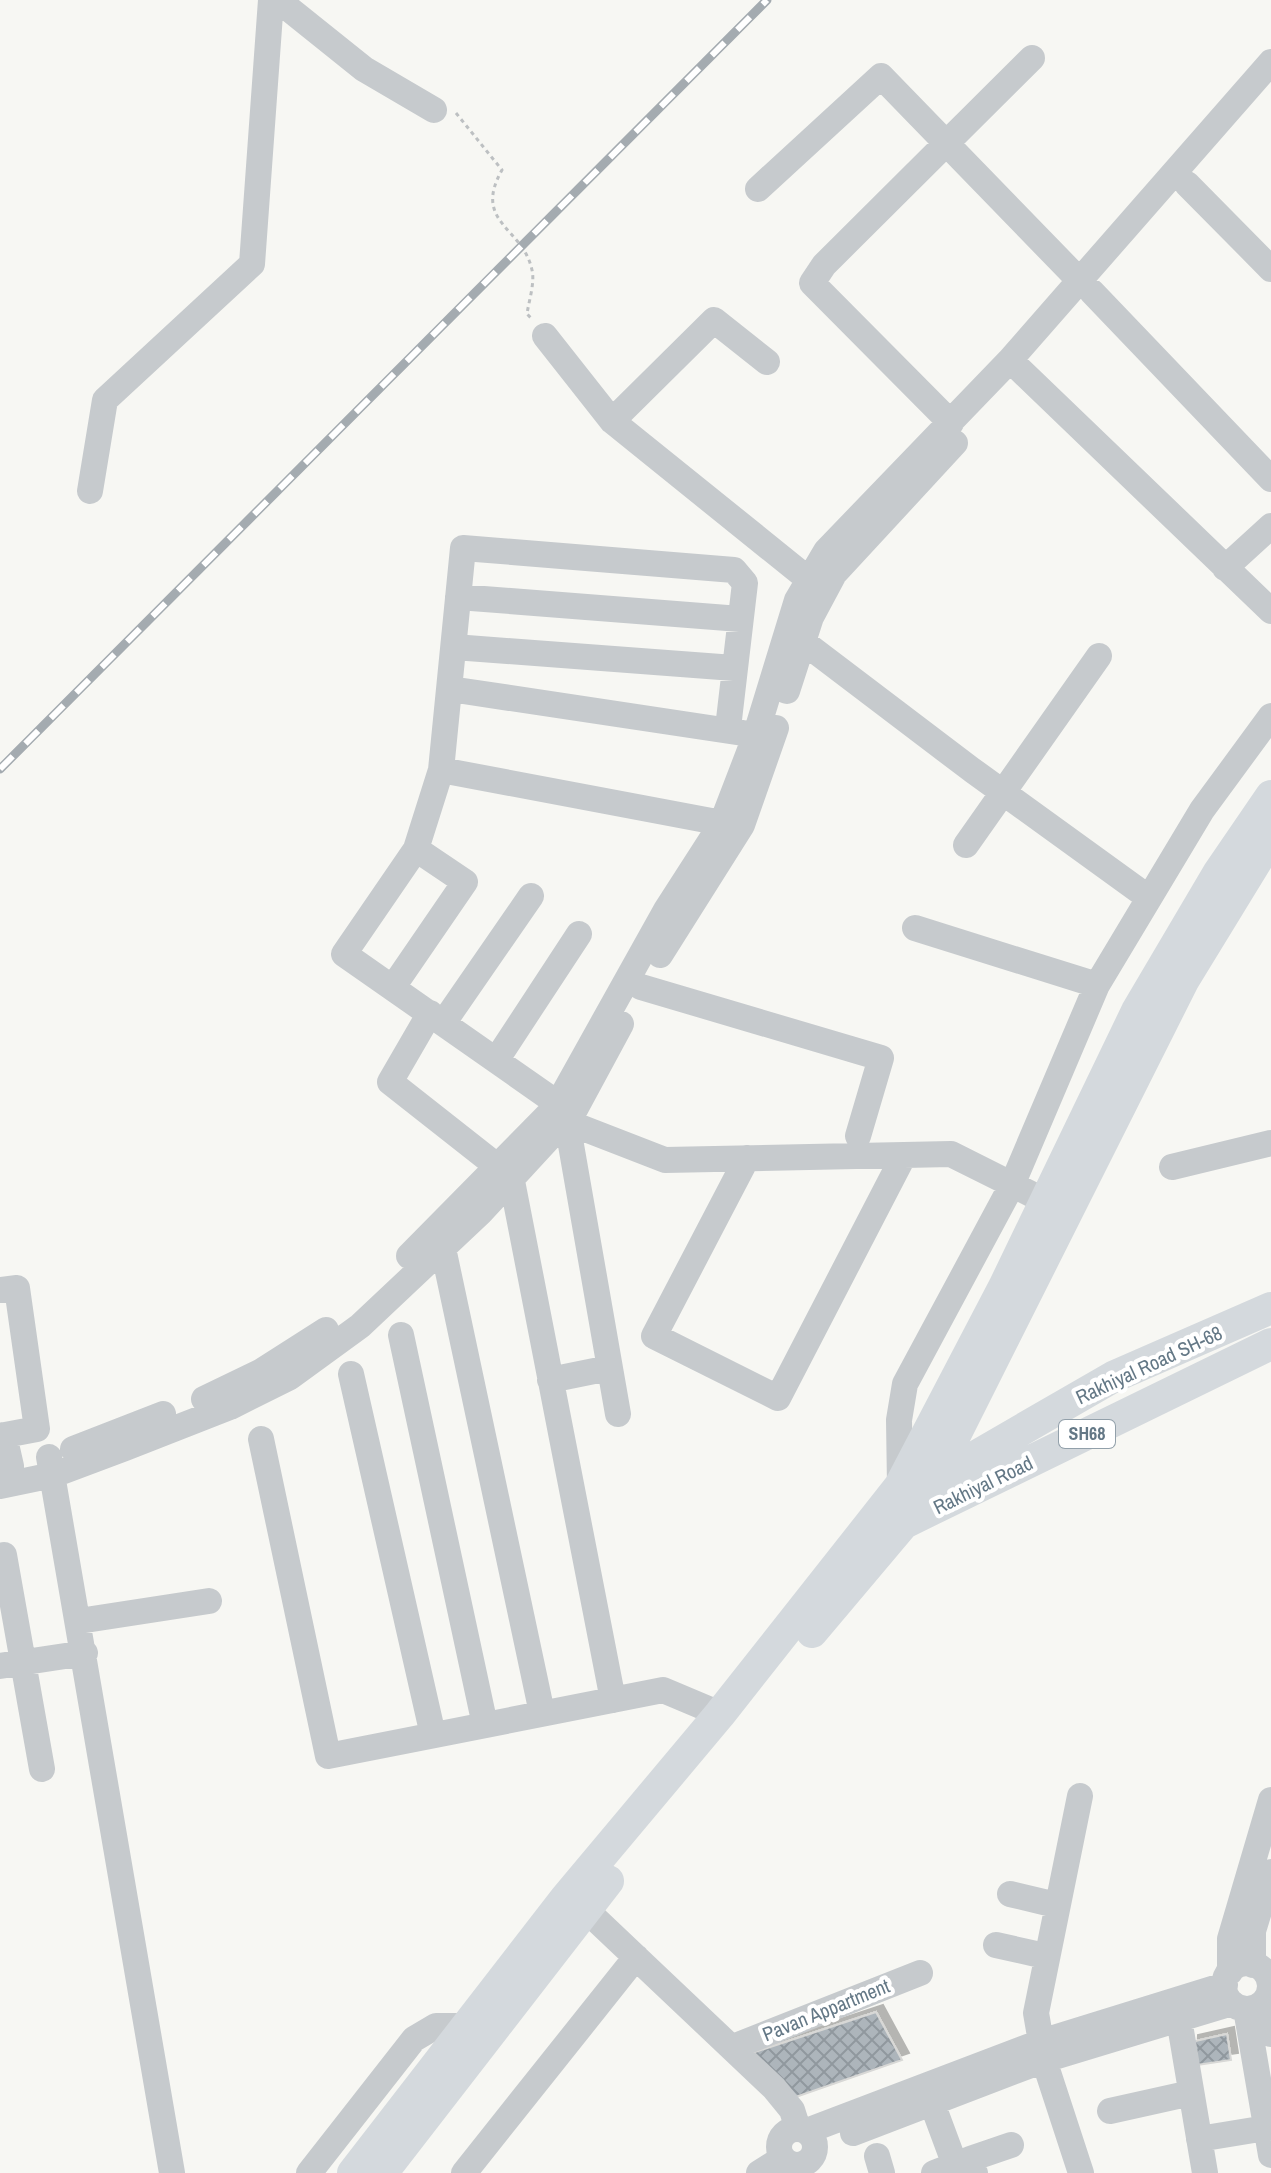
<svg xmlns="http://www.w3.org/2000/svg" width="1271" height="2173" viewBox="0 0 1271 2173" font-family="'Archivo Narrow',sans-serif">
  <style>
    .building { fill: url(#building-cross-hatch); stroke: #d8d8d6; stroke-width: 2; filter: url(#shadow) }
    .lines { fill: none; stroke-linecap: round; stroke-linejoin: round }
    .path { stroke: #bdc0c2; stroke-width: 3; stroke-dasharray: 4 4; stroke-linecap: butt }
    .minor { stroke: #c6cacd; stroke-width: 26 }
    .major { stroke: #d4d9dd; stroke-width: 32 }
    .rail-casing { stroke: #a4abb0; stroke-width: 9 }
    .rail { stroke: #fff; stroke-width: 6; stroke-dasharray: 18; stroke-linecap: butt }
    .labels { text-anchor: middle; stroke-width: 8; stroke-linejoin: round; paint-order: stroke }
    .shield { fill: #fff; stroke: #92a0aa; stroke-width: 2 }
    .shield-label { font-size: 18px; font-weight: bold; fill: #647886 }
    .street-label { font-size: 20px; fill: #647886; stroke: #fff }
  </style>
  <defs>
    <pattern id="building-cross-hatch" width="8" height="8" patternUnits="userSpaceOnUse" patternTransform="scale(2)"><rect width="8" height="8" fill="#adb5bb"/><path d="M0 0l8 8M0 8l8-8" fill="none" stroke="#90989e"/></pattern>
    <filter id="shadow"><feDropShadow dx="7" dy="-7" stdDeviation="0" flood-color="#0004"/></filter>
  </defs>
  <rect width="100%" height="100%" fill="#f7f7f3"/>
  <!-- building -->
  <path class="building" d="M876,2012l26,48 -115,40 -35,-47z
    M1227,2034l4,26 -41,6 1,-24z"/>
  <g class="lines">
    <!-- path -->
    <path class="path" d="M456,113l46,57c-30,53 21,57 30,100 3,13 -3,30 -5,44l6,6"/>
    <!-- minor -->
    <path class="minor" d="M278,0l86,69 70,41
      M1187,184l84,85
      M758,189l123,-113 199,205
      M1092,292l179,187
      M545,336l67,85
      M1010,360l261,251
      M767,362l-53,-42 -102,101 196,158
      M951,423l-139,-140 12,-18 208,-207
      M90,491l15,-91 147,-136 19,-264
      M1225,568l46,-42
      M458,597l282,22
      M802,641l170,129 177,128
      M454,647l280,21
      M450,689l293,44
      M787,691l24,-74 23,-43 121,-131
      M722,823l-281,-53 22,-222 271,22 11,13 -17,145
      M966,845l133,-189
      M416,849l25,-79
      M915,928l182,57
      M660,955l82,-130 34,-97
      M393,987l72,-105 -49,-33 -72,105 210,147
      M641,987l240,71 -23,78
      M430,1013l-40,69 108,85
      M444,1022l87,-126
      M497,1059l82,-125
      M560,1100l106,-190 56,-87 33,-86 42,-137 29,-49 184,-191 261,-298
      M573,1113l48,-89
      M747,1158l-93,178 124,62 126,-243
      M1172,1167l99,-24
      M512,1181l101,519
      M443,1248l99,465
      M409,1256l140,-142
      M0,1290l17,-2 20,141 -37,7
      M401,1335l84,390
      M351,1374l82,361
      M550,1380l59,-12
      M204,1399l56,-27 66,-42
      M618,1414l-51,-292 98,38 286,-6 92,46
      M4,1435l7,31
      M261,1439l67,317 335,-66 57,24
      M73,1449l90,-35
      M49,1457l123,716
      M0,1486l53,-11 72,-27 105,-41 60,-30 70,-51 121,-114 81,-88
      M900,1486l-1,-66 6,-36 107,-199 85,-200 105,-175 69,-94
      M4,1555l38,214
      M79,1621l130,-20
      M0,1666l85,-13
      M1010,1894l46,11
      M586,1910l188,178 18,22 6,19
      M996,1945l49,11
      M1224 1986a23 23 0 1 1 46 0a23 23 0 1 1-46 0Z
      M1253,1965v-34l18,-59
      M1230,1972v-33l41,-139
      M1265,2001l6,33
      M1246,2009l25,146
      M1179,2019l26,154
      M1041,2042l-5,-29 44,-217
      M733,2047l187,-74
      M1044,2060l37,113
      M932,2103l23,62
      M1110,2111l81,-18
      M779 2147a18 18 0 1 1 36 0a18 18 0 1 1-36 0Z
      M807,2131l234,-89 184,-57
      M853,2133l191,-73 188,-57
      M1199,2139l67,-11
      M877,2156l5,17
      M970,2159l41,-14
      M309,2173l105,-134 22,-13h31
      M464,2173l172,-216
      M759,2173l24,-15
      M934,2173l36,-14 5,14"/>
    <!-- major -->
    <path class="major" d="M928,1484l185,-107 158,-69
      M906,1522l365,-178
      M812,1632l91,-108 28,-41 252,-502 88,-144
      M353,2173l212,-274 155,-185 180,-228 104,-199 133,-276 82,-139 52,-76
      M382,2173l226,-292"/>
    <!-- rail casing -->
    <g class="rail-casing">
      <path id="rail" d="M0,769l767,-769"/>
    </g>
    <!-- rail -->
    <use href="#rail" class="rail"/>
  </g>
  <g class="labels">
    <!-- shield labels -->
    <rect class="shield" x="1059" y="1420" width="56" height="28" rx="6"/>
    <g class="shield-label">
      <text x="1087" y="1440">SH68</text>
    </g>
    <!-- street labels -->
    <g class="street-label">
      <text transform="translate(1149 1365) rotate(-25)" y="7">Rakhiyal Road SH-68</text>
      <text transform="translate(983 1485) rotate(-26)" y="7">Rakhiyal Road</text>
      <text transform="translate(826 2010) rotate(-22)" y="7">Pavan Appartment</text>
    </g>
  </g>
</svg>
